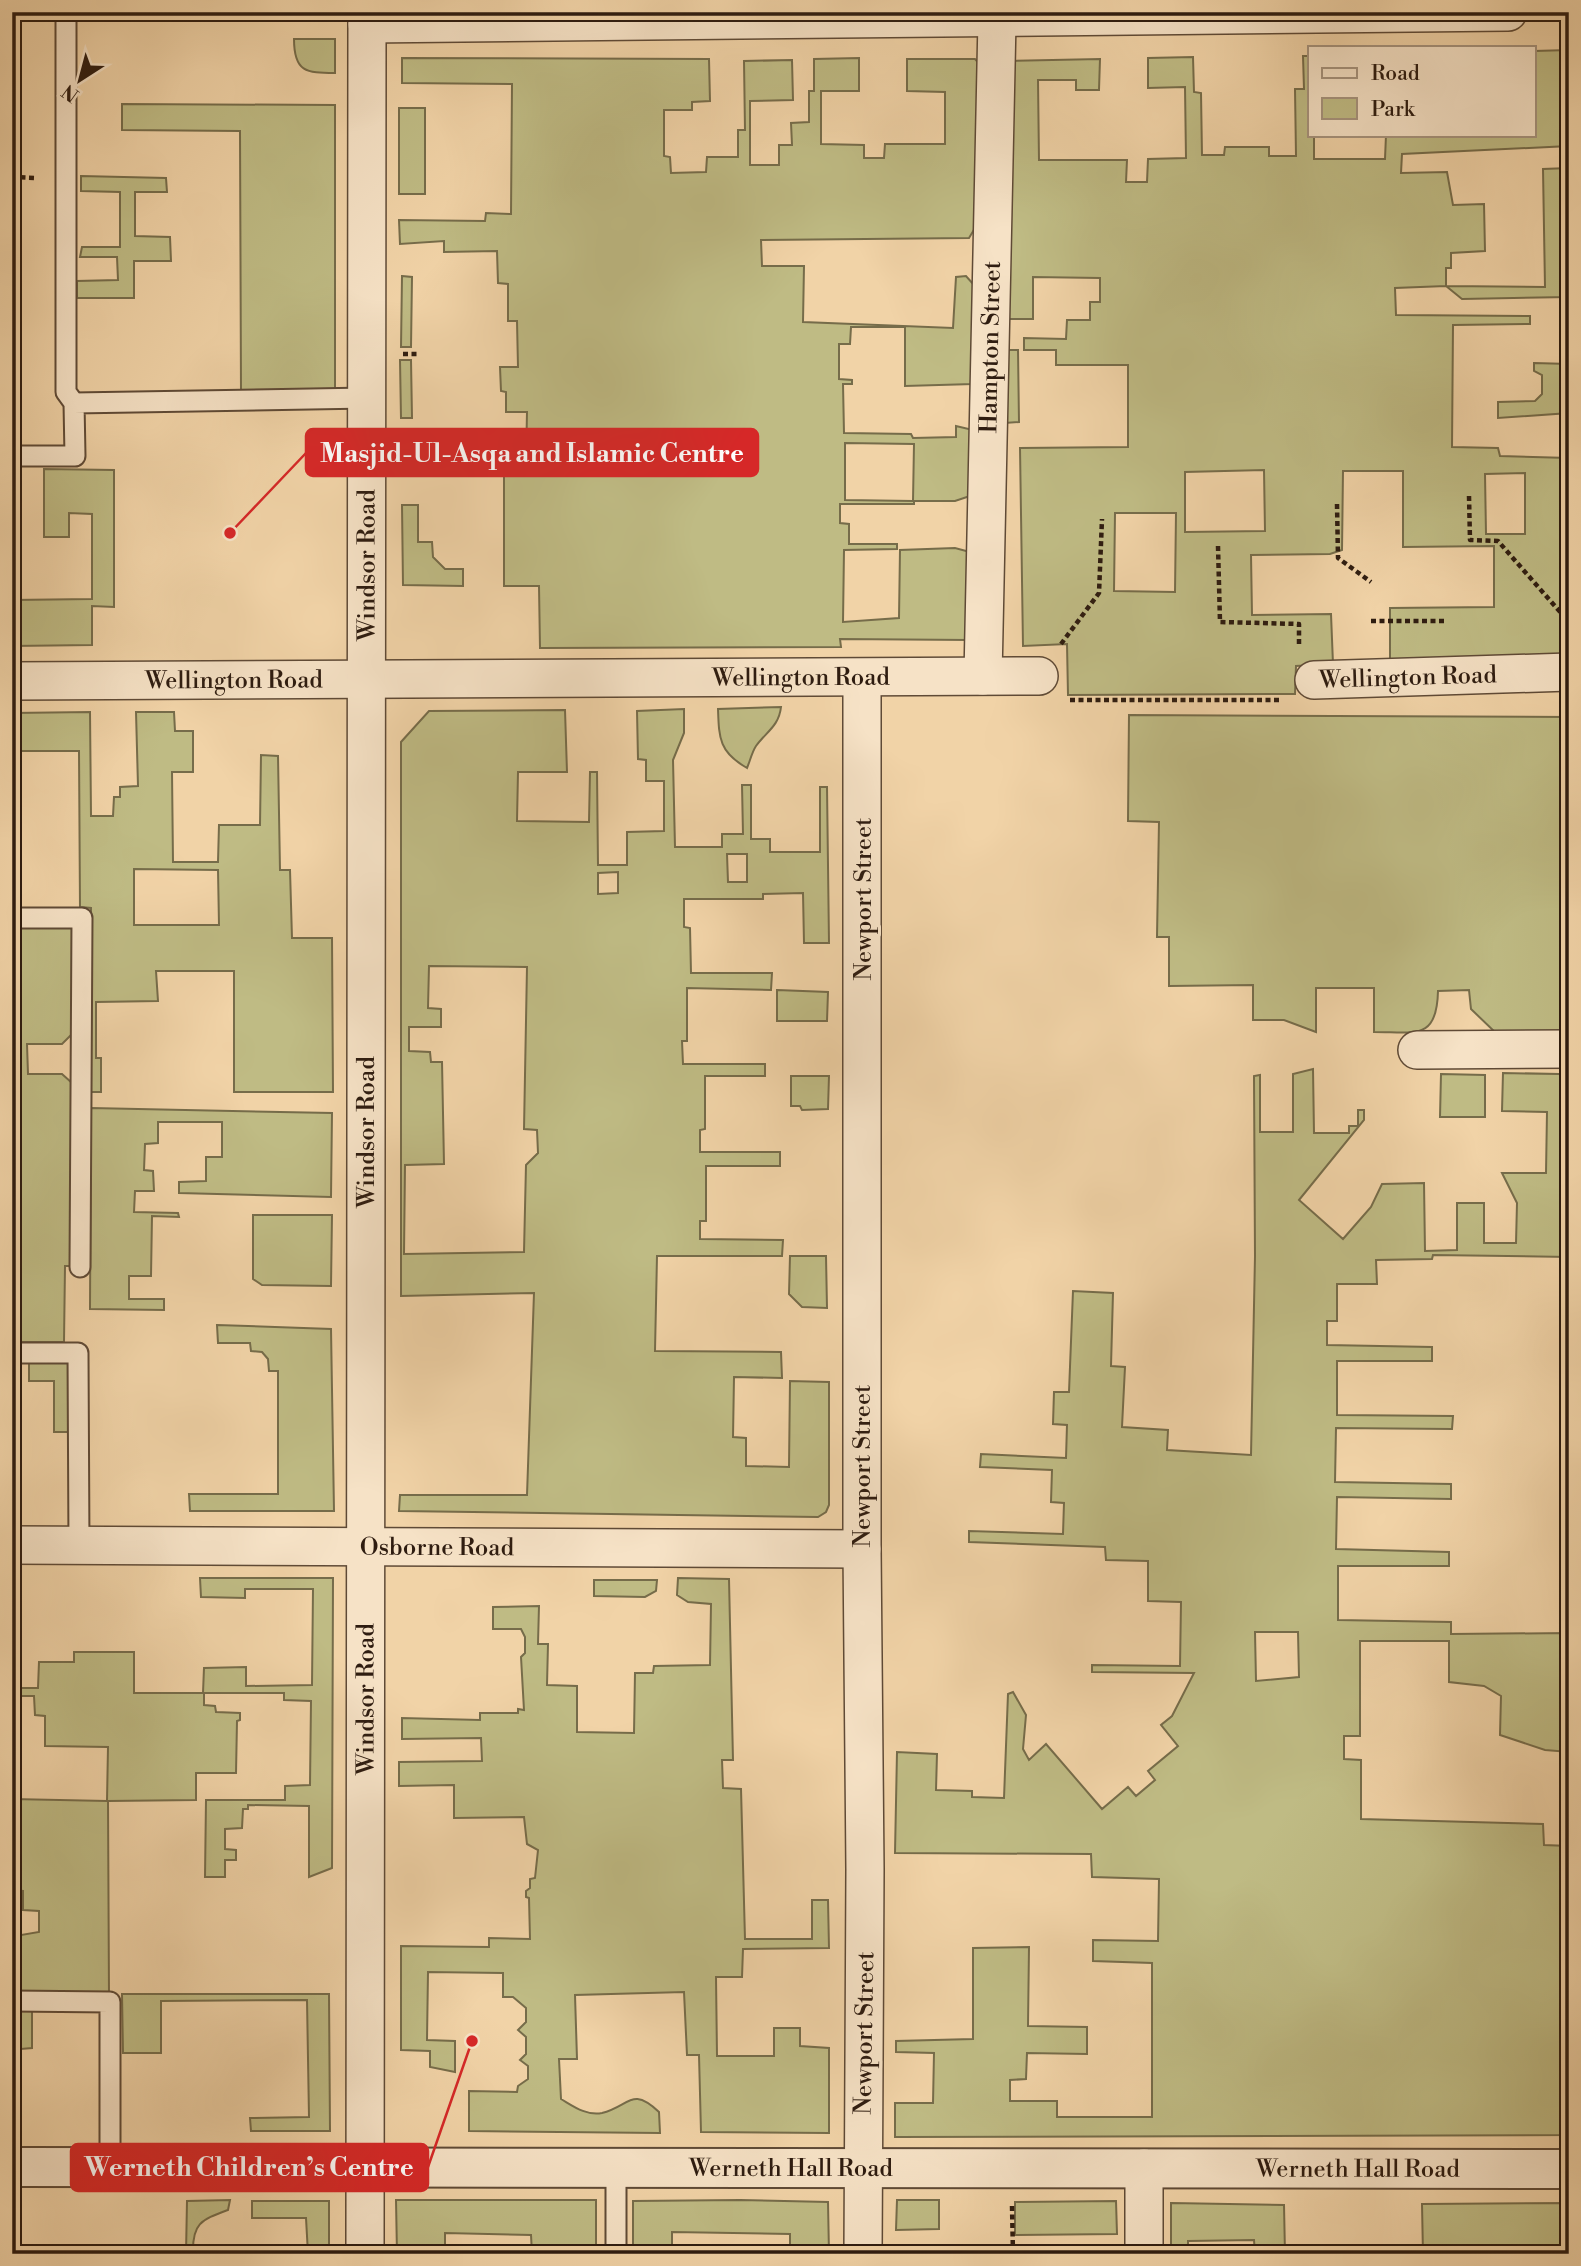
<svg xmlns="http://www.w3.org/2000/svg" width="1581" height="2266" viewBox="0 0 1581 2266" font-family="'Libre Bodoni',serif">
  <style>
    .green { fill: #bfbb84; stroke: #766c4a; stroke-width: 2; fill-rule: evenodd }
    .lines { fill: none; stroke-linecap: round; stroke-linejoin: round }
    .service-casing { stroke: #5f4a36; stroke-width: 23 }
    .minor-casing { stroke: #5f4a36; stroke-width: 40 }
    .tertiary-casing { stroke: #5f4a36; stroke-width: 42 }
    .path { stroke: #2e1c10; stroke-width: 4.5; stroke-dasharray: 5 3.5; stroke-linecap: butt }
    .service { stroke: #f6e2c6; stroke-width: 19 }
    .minor { stroke: #f6e2c6; stroke-width: 37 }
    .tertiary { stroke: #f6e2c6; stroke-width: 38 }
    .labels { text-anchor: middle; stroke-width: 6; stroke-linejoin: round; paint-order: stroke }
    .street-label { font-size: 24px; fill: #2e1c10; stroke: #f6e2c6 }
    .leader { fill: none; stroke: #d62828; stroke-width: 2.5 }
    .callout-dot { fill: #d62828; stroke: #f6e2c6; stroke-width: 2.5 }
    .callout { fill: #d62828; stroke: #d62828; stroke-width: 2.5 }
    .callout-label { font-size: 26px; text-anchor: middle; font-weight: bold; fill: #fff }
  </style>
  <rect width="100%" height="100%" fill="#f1d3a7"/>
  <filter id="stains"><feTurbulence type="fractalNoise" baseFrequency=".00286" numOctaves="4"/><feColorMatrix values="0 0 0 0 .2 0 0 0 0 .09 0 0 0 0 .02 0 0 0 .5 -.17"/></filter>
  <radialGradient id="worn" r=".72"><stop offset=".6" stop-color="#630" stop-opacity="0"/><stop offset="1" stop-color="#630" stop-opacity=".3"/></radialGradient>
  <!-- green -->
  <path class="green" d="M294,39h41v34c-29,0 -41,-1 -41,-34z
    M1569,50v96l-167,8 -1,19 46,-1 6,33 31,-1 1,47 -34,2v15h-5v18l99,1 -2,-118 26,-1v129l-107,2 -16,-13 -51,2 1,27 134,1v8l-77,1 -1,122 46,1 2,8 69,2v201l-179,4v-55l104,-1v-61l-91,1v-76h-60l-1,79 -12,4 -79,1 1,60 79,-1 2,50 -37,2 -1,28 -227,1 -1,-51 -44,2 -3,-198 108,-1v-82h-72v-15h-32v-12l42,1 1,-19h23v-18h10v-24l-67,-1v42h-27l4,-258 90,-2 -1,31h-23v-10h-38l1,80h88l-1,22h21l1,-23 38,-1 -1,-71 -37,1v-30l45,-1 1,35 7,1 1,62h22l1,-8h44v9h27l-1,-67h9l-1,-33h7v79h4v24h71l1,-24h148v-84zM1264,470l1,61 -80,1v-60zM1525,473v61h-39l-1,-60zM1115,513h61l-1,79 -61,-1z
    M402,58l307,1 1,42 -18,1v8h-28v46l6,1 1,16 35,-1 1,-15h31v-27h7l-1,-69 48,-1 1,40 -43,1v64h29v-20h13l-1,-22 18,-1v-31h5v-32l45,-1v33h-38v53l43,1v13h20l1,-14h60v-52l-38,-1v-32h68l10,11 -10,158 -6,10 -208,2 1,26h42l-1,56 150,6 3,-51 10,-1 8,9 -1,99 -68,2v-59h-54l-1,17h-11v35l13,1v4h-9l1,49 67,1 2,4 43,-1v-11l17,4v65l-18,6h-41v3h-74v19l9,1v20h48v5l-53,1 -1,72 56,-4 1,-68 55,-2 15,4 -1,88 -129,-1 1,8 -301,1 -1,-62h-35v-124h22l1,-50h-21v-20l-5,-1 -1,-24h18l-1,-46h-9v-37l-10,-1 -1,-32 -53,1v-11l-44,3 -1,-24 86,1 1,-8 25,1 1,-130 -110,-1zM845,443l69,1 -1,57 -68,-1z
    M122,104l213,1v286h-94l-1,-260 -118,-1z
    M399,108h26v86h-26z
    M81,176l85,2 1,14h-32v44l35,1 1,24h-37v37h-57v-17l41,-1 -1,-23h-37l2,-10h38v-55l-39,-1z
    M402,276l10,1 -1,70h-10z
    M1006,350h12l1,72 -14,1z
    M400,360h11l1,58h-11z
    M1534,363l35,1v49l-71,5v-16l37,-1 7,-7v-19l-8,-4z
    M44,469l70,1v137l-22,-1v39l-80,1v-46l80,-1v-85l-23,-1v24h-25z
    M402,505h16v37h14l1,15 12,12h18v17l-60,-1z
    M781,707c-2,19 -15,25 -25,39 -4,6 -6,15 -9,22 -28,-16 -28,-30 -29,-59z
    M684,709v24l-11,27 2,87h47v-13h21l-1,-49h9v54h19v13h50v-65h7l2,156h-25l-1,-50 -40,1v5h-79v28l6,1 1,45h81l-1,17 -84,-2v53h-5l1,23h82v12h-60v53l-5,1v22h80v14h-74v55h-6v18l83,1 -1,16h-125l-2,95 126,1 1,26 -48,-1 -1,60 13,1v28l43,1 1,-86 39,1v123l-3,7 -8,5 -419,-6 1,-16h127l7,-202 -133,3v-554l28,-31 136,-1 2,62h-49l-1,49 72,1 1,-50h7l1,93h29v-33l37,-1v-50h-18v-21l-8,-1 -1,-48zM727,854h20v28h-19zM618,872v21l-20,1v-21zM429,966l98,1 -3,162 13,1 1,23 -12,12 -2,87 -120,2 1,-89 39,-1 -2,-102h-11l-1,-10 -21,-1v-24h32v-18l-13,-1z
    M90,712l1,104h22l1,-19h6v-10l18,-1 -2,-74h38l1,19h18v41h-21l1,90h45l1,-37h41l1,-70 17,1 2,114h10l2,68h40l1,154h-99v-121h-78l2,30 -62,1v56h5v34h-10v-184l-11,-1 -1,-156h-67v-38zM134,869l84,1 1,55h-85z
    M1129,715l440,2v317l-71,1 -27,-26 -2,-19 -31,1c-1,50 -23,41 -64,41v-44h-58v44l-32,-12h-31v-35l-84,1v-49h-12l2,-115 -31,-1z
    M12,926l61,1 -1,107 -10,10h-35l1,30h34l10,9v183h-7l-1,76h-52v-204l5,-1v-33l-5,-1z
    M777,990l51,2 -1,29h-50z
    M1313,1069l1,64h35v-7h9v-16h6v10l-65,80 44,39 28,-32 11,-23 42,-1 1,68 32,-1v-47h27v40h32l1,-40 -15,-30h44l1,-61 -45,-1 1,-38 56,1 10,8v175l-136,-2 -1,4 -56,1 1,24h-40v37h-10v24l105,2v14h-95v54l116,1 -1,13 -116,-1 -1,54 116,2v15l-114,-2 -1,52 113,3v14h-111v54l113,2v12l118,-1v119l-24,-2 -45,-15 1,-39 -17,-10 -35,-4v-41h-89v95h-16v23l17,1v59l182,5 1,21 25,1v289l-674,2v-34h38l1,-50 -38,-1v-11l77,-2v-91l56,-1 -1,79 59,1v27l-60,-1 -1,26 -16,1v21h47v16h95v-154l-59,-2v-21l65,1 1,-62 -67,-2 -1,-23 -196,-1 2,-101 40,2 -1,36 36,1v6l32,1 4,-104 5,-2 13,23 -3,34 6,11 17,-16 56,65 26,-22 8,9 19,-16 -7,-9 30,-25 -17,-21 11,-9 22,-43 -102,-1v-7l88,1 1,-64 -33,-1v-40l-42,-1 -1,-13 -136,-5v-11l94,3 1,-31 -13,-1 1,-32 -72,-3 1,-13 85,4 1,-33 -14,-1 1,-32h15l4,-101 40,2 -2,73 14,1 -3,60 46,3 -1,20 84,5 4,-199 -1,-180 6,-1v57h33v-58zM1255,1632h43l1,45 -43,4z
    M1441,1074l44,1v42h-45z
    M791,1076h38l-1,33 -26,1 -2,-4h-9z
    M91,1108l241,5 -1,84 -152,-4v-11l27,-1v-24h16v-35h-64v21l-13,1 -1,26 9,1 1,20h-19l-1,21 44,1 1,4 -27,-1 -1,60h-22v23h35v11l-74,-1z
    M253,1215h79l-1,71 -69,-1 -9,-6z
    M790,1256h36l1,52 -25,-1 -13,-13z
    M217,1325l114,4 3,182h-144l-1,-17h89v-123h-9l-1,-12 -6,-7 -11,-1 -1,-8h-32z
    M29,1360l39,1 1,71h-15v-51h-25z
    M200,1578h133l-1,290 -23,9v-71l-61,-1v4h-5l-1,19 -17,1v20l11,1v10h-11v17h-20l1,-77h79v-14l25,-1 1,-84 -27,-1v-7h-80v12l11,1 1,6 24,1v7l-3,1 -1,52h-40v27l-88,1 1,194 -96,-1 2,-58 24,-4v-21l-16,-1v-19l-11,-1v-91l95,2 1,-54 -63,-1v-30l-10,-1 -1,-19h-22v-24h7l1,16h18l1,-26h35v-10h60v41h69l1,-25 42,-1v19l66,-1 1,-96h-68v9l-44,-1z
    M678,1578l51,1 4,181h-11l1,28 18,1 4,150h67v-39h16l1,48 -86,1 -1,28h-26l1,79h57v-28h26v18l29,2v85l-128,-1 -2,-77h-12l-3,-63 -109,3 2,64h-18l2,40c12,7 25,17 41,14 28,-7 29,-27 57,-1l1,21 -191,-2v-40l48,1 1,-6 10,-7v-13l-8,-6 6,-6v-17l-8,-7 8,-8v-14l-13,-11h-10v-24l-75,-1 -1,68 28,1v31l-25,-5v-16l-29,-1v-104l88,1v-9l41,1 -1,-41 -3,-1v-6l4,-3v-9l5,-1 3,-28 -11,-6 -3,-27 -70,1v-33l-55,1v-24l83,-1 -1,-23 -79,1v-21l78,2v-7h38v-4l6,1 -3,-53 4,-4v-16l-4,-8h-28v-22l46,-1 -1,38h10l-1,41 30,1v46l57,1 1,-60h18l1,-7 56,-1 1,-61 -23,-2 -11,-7z
    M594,1580h63l-1,11 -11,6 -51,-1z
    M122,1994h207l1,137h-79l-1,-13 59,-1 -2,-117 -146,1v52h-38z
    M12,2007h20v41l-11,1v-31l-9,-1z
    M230,2200l-2,10c-27,10 -36,13 -35,44h-7l1,-53z
    M396,2200h200v54h-64l-1,-19 -86,-2v21h-48z
    M740,2200l88,2 1,52h-39v-20l-118,-2v22h-39v-53z
    M897,2200h42v29l-43,1z
    M329,2201v53h-21l-2,-36h-54v-17z
    M1116,2201l1,33 -102,1v-33z
    M1171,2203l113,2 1,49h-30l-1,-14 -66,1v13h-17z
    M1569,2203v51h-146l-1,-50z"/>
  <g class="lines">
    <!-- service casing -->
    <g class="service-casing">
      <path id="service" d="M66,12v380l8,11 293,-5
        M12,456h63l-1,-53
        M12,918h70l-2,349
        M12,1353h66l1,192
        M12,2001l98,1v165
        M616,2254v-86"/>
    </g>
    <!-- minor casing -->
    <g class="minor-casing">
      <g id="minor">
        <path d="M367,24l1141,-12"/>
        <path id="s1" d="M983,676l14,-656"/>
        <path d="M862,678v871l3,320 -2,385"/>
        <path id="s2" d="M1314,680l255,-8"/>
        <path id="s3" d="M12,681l1027,-5"/>
        <path d="M1417,1050l152,-1"/>
        <path id="s4" d="M12,1545l850,4"/>
        <path d="M1144,2168v86"/>
        <path id="s5" d="M365,2254l2,-2242"/>
      </g>
    </g>
    <!-- tertiary casing -->
    <g class="tertiary-casing">
      <g id="tertiary">
        <path id="s6" d="M12,2167l1557,2"/>
      </g>
    </g>
    <!-- path -->
    <path class="path" d="M12,177l25,1
      M403,354h17
      M1469,496l1,44 28,1 63,72h8
      M1337,504l1,54 33,24
      M1218,546l2,76 79,2v23
      M1371,621h76
      M1061,644l38,-51 3,-74
      M1070,700h211
      M1012,2206l1,48"/>
    <!-- service -->
    <use href="#service" class="service"/>
    <!-- minor -->
    <use href="#minor" class="minor"/>
    <!-- tertiary -->
    <use href="#tertiary" class="tertiary"/>
  </g>
  <g class="labels">
    <!-- street labels -->
    <g class="street-label">
      <text dy="8" stroke="none"><textPath href="#s1" startOffset="329">Hampton Street</textPath></text>
      <text dy="8" stroke="none"><textPath href="#s5" startOffset="1689">Windsor Road</textPath></text>
      <text dy="8" stroke="none"><textPath href="#s3" startOffset="789">Wellington Road</textPath></text>
      <text dy="8" stroke="none"><textPath href="#s2" startOffset="94">Wellington Road</textPath></text>
      <text dy="8" stroke="none"><textPath href="#s3" startOffset="222">Wellington Road</textPath></text>
      <text transform="translate(863 899) rotate(-90)" y="8">Newport Street</text>
      <text dy="8" stroke="none"><textPath href="#s5" startOffset="1122">Windsor Road</textPath></text>
      <text transform="translate(862 1466) rotate(-90)" y="8">Newport Street</text>
      <text dy="8" stroke="none"><textPath href="#s4" startOffset="425">Osborne Road</textPath></text>
      <text dy="8" stroke="none"><textPath href="#s5" startOffset="555">Windsor Road</textPath></text>
      <text transform="translate(864 2033) rotate(-89)" y="8">Newport Street</text>
      <text dy="8" stroke="none"><textPath href="#s6" startOffset="1346">Werneth Hall Road</textPath></text>
      <text dy="8" stroke="none"><textPath href="#s6" startOffset="779">Werneth Hall Road</textPath></text>
    </g>
  </g>
  <!-- callouts -->
  <path class="leader" d="M230 533L306 453M472 2041L428 2167"/>
  <g class="callout-dot">
    <circle cx="230" cy="533" r="7"/>
    <circle cx="472" cy="2041" r="7"/>
  </g>
  <g class="callout">
    <rect x="306" y="429" width="452" height="47" rx="7"/>
    <rect x="71" y="2144" width="357" height="47" rx="7"/>
  </g>
  <g class="callout-label">
    <text x="532" y="462">Masjid-Ul-Asqa and Islamic Centre</text>
    <text x="249" y="2176">Werneth Children’s Centre</text>
  </g>
  <!-- margin -->
  <rect width="1581" height="2266" fill="none" stroke="#f1d3a7" stroke-width="42"/>
  <rect x="14" y="14" width="1553" height="2238" fill="none" stroke="#2e1c10" stroke-width="3.5"/>
  <rect x="21" y="21" width="1539" height="2224" fill="none" stroke="#2e1c10" stroke-width="2"/>
  <!-- legend -->
  <rect x="1308" y="46" width="228" height="91" fill="#f6e2c6" stroke="#a6937d" stroke-width="2"/>
  <rect x="1322" y="68" width="35" height="10" fill="#f6e2c6" stroke="#a6937d" stroke-width="2"/>
  <text x="1371" y="80" font-size="21" fill="#2e1c10">Road</text>
  <rect x="1322" y="98" width="35" height="21" fill="#bfbb84" stroke="#a6937d" stroke-width="2"/>
  <text x="1371" y="116" font-size="21" fill="#2e1c10">Park</text>
  <!-- north arrow -->
  <g transform="translate(80 80) rotate(216)" stroke="#f6e2c6" stroke-width="5" paint-order="stroke">
  <path d="M0-5L12 26L0 18L-12 26Z" fill="#2e1c10"/>
  <text y="-10" font-size="19" font-weight="bold" text-anchor="middle" fill="#2e1c10">N</text>
  </g>
  <rect width="100%" height="100%" filter="url(#stains)"/>
  <rect width="100%" height="100%" fill="url(#worn)"/>
</svg>
